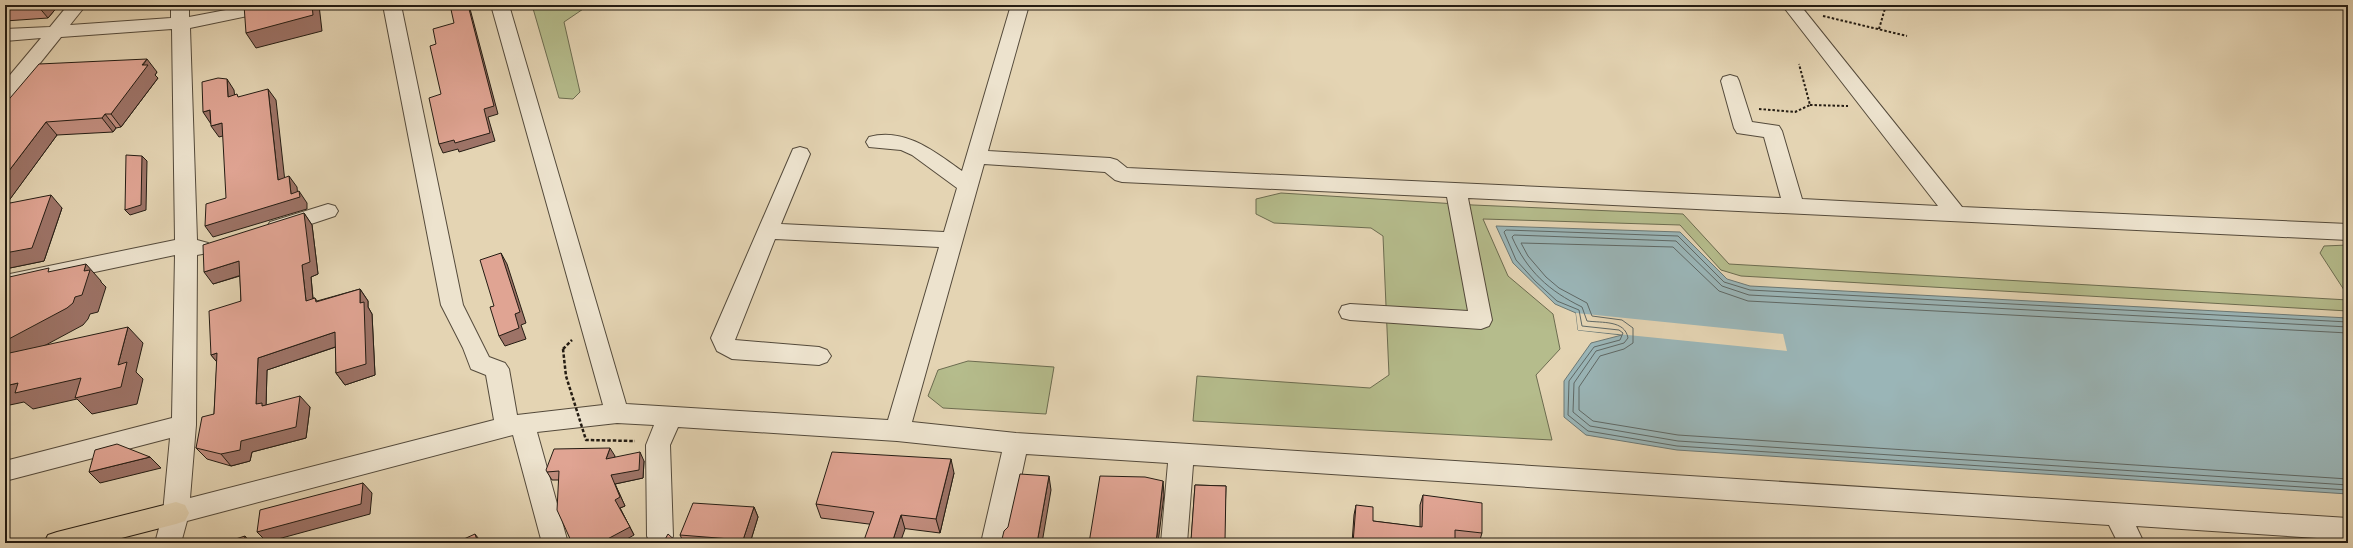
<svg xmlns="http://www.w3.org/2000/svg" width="2353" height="548" viewBox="0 0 2353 548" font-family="'Gentium Book Plus',serif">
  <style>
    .green { fill: #b5bc8c; stroke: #6c6c50 }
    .water { fill: #9ab5b7; stroke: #6b7875 }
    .pier { fill: #e4d4b3 }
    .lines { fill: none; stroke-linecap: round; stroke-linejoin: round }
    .shore { stroke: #5f6865; stroke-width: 1 }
    .minor-casing { stroke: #544a3b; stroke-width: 2 }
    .major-casing { stroke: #241c13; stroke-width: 2 }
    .path-far1 { stroke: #241c13; stroke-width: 2; stroke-dasharray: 2.5 2; stroke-linecap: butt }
    .path { stroke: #241c13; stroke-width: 2.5; stroke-dasharray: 3.5 2; stroke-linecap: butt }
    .minor { fill: #ede3ce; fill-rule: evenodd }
    .major { fill: #e4d4b3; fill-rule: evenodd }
    .path-bridge { stroke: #241c13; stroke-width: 2.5; stroke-dasharray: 3.5 2; stroke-linecap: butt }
    .wall { fill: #c18d7e; stroke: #241c13 }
    .shaded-wall { fill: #9d7367; stroke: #241c13 }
    .building { fill: #e0a493; stroke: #241c13 }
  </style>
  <rect width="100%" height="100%" fill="#e4d4b3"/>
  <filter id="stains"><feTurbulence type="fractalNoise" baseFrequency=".005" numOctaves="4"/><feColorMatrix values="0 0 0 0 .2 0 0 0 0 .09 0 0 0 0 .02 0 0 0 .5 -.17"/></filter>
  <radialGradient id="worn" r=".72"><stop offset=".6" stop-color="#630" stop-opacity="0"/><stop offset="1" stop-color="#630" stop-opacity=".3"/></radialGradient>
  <!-- green -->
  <path class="green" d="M532,5h57l-25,17 16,70 -7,7 -14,-1z
    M1281,193l192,12 210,9 46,50 619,36v11l-607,-35 -20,-6 -41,-45 -197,-6 25,57 45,38 7,35 -24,26 16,65 -359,-19 4,-45 173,12 19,-13 -6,-139 -12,-8 -97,-5 -18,-9v-15z
    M2348,245v51l-28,-43 4,-7z
    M968,361l86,6 -8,47 -103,-6 -15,-12 10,-26z"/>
  <!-- water -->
  <path class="water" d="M1496,226l184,6 47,47 23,7 598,32v176l-671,-44 -91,-15 -22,-18v-36l27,-38 31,-8 -44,-5 -2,-17 -21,-9 -42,-41z"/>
  <!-- pier -->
  <path class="pier" d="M1576,313l207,21 4,17 -209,-21z"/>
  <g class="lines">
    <!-- shore -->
    <path class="shore" d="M2348,322l-598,-32 -26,-8 -46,-46 -172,-6 -2,2 12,28 19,21 22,20 22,9 3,16 37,4 4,3 -3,7 -26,7 -25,34 -1,34 20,16 89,15 671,44
      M2348,327l-599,-32 -27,-9 -46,-45 -162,-6 -2,2c15,34 37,54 70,70l5,14c15,2 38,-1 41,17l-4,5 -28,8 -22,32 -1,29 17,14 88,15 670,44
      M2348,333l-600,-32 -29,-10 -46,-44 -152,-4 7,13 18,21 13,11 28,15 5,13 30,4 11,8v15l-9,6 -24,7 -21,31v23l14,11 85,14 670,44"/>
    <!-- minor casing -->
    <g class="minor-casing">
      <path id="minor" d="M68,5h18l-16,20 101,-7v-13h18v12l63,-12h33l-3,4 -6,1 -86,18 7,212 11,3 3,5 -3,5 -11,2 -1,170 -6,73 304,-78 -8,-45 -15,-6 -8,-21 -22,-43 -58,-300h18l62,300 26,52 16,6 4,6 8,46 86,-10 -112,-400h18l117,399 262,16 51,-173 -164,-8 -40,101 84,7 8,3 4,6 -4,6 -8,3 -87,-6 -15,-8 -6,-13 82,-189 7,-2 7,2 3,5 -29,70 163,8 13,-44 -45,-33 -11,-5 -32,-3 -3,-5 3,-5c36,-10 66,15 93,34l49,-166h18l-41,146 122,7 7,2 10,8 654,30 -17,-61 -27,-4 -3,-5 -13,-47 2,-4 7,-2 7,2 2,4 13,41 27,4 3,5 20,68 136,7 -156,-201h18l162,202 386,17v16l-880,-42 24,122 -3,6 -8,3 -131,-9 -8,-2 -3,-6 3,-6 8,-2 118,7 -21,-114 -325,-15 -7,-2 -10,-8 -121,-8 -72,258 104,11 1332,85v22l-212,-14 8,17h-26l-9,-18 -916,-60 -6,78h-26l7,-80 -142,-9 -19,89h-26l21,-91 -105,-11 -219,-14 -8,18 3,91 -3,7h-20l-3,-7 -1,-91 8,-20 -37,-2 -80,9 31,111h-26l-29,-108 -326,86 -6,22h-26l8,-30 7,-75 -165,43v-20l167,-43 3,-163 -170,36v-16l170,-35 -3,-211 -111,8 -49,61 -7,2v-19l36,-43 -36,3v-12l45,-2z
        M328,204l7,2 3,5 -3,5 -57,19 -8,-3 -3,-5 3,-5z"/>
    </g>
    <!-- major casing -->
    <g class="major-casing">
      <path id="major" d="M176,502l9,3 4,8 -4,8 -9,3 -74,19h-58l4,-8 9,-3z"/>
    </g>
    <!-- path-far1 -->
    <path class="path-far1" d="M1823,16l84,20
      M1879,29l7,-24
      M1810,105l38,1
      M1759,109l36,3 15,-7 -11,-41"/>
    <!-- path -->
    <path class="path" d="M563,349l9,-9"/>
    <!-- minor -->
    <use href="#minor" class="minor"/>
    <!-- major -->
    <use href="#major" class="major"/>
    <!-- path-bridge -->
    <path class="path-bridge" d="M563,349l3,27 20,64 49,1"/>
  </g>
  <!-- wall -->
  <path class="wall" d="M5,5h54l-11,13 -43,3z
    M157,72l-2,3 3,3 -37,49 -5,1 -3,4 -56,3 -50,68 55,5 -18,53 -39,8v-165z
    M304,213l8,12 6,49 -7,3 2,21h2l2,3 43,-12 8,12v6l4,7 3,61 -30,10 -9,-12v-26l-69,23 -1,35 44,2 -4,31 -54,14 -2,9 -19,5 -24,-7 -11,-11 18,-34 3,-52 -6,-7 30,-54 -1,-25 -27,8z
    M615,456l-1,2 30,3 -1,17 -28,6 10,22 -5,2 14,27 -75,-55h-7l-5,-8z
    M954,473l-14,60 -119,-15 -5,-14z
    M1195,485l31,1 -2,57h-33z
    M1423,495l59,38 -3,10 -24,-4v4h-103l2,-28 2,-10 17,16 47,6v-22z
    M754,507l4,10 -8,26h-66l-4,-8z"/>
  <!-- shaded-wall -->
  <path class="shaded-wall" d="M37,5h22l-11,13z
    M312,5h7l3,26 -66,17 -10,-15z
    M468,5h1l29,109 -10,3 7,24 -36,11 -1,-3 -15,4 -4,-9 45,-35z
    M147,59l10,13 -2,3 3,3 -37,49 -10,-13z
    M227,79l7,11 2,18 -8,-11z
    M268,89l8,11 10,91 -8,-11z
    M210,110l1,14 -8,-12z
    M105,114l11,14 -3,4 -11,-14z
    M46,122l11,13 -52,71v-30z
    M222,123l8,11 -11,3 -8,-11z
    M142,156l5,5 -1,49 -16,5 -5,-5z
    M289,176l8,11 1,11 1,-7 8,12v6l-94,28 -8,-11 86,-32z
    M51,195l11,13 -18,53 -39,8v-16z
    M304,213l8,12 6,49 -7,3 3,35 -8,-11 -4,-36z
    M501,253l6,11 19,59 -5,2 5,14 -21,7 -6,-10 16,-22z
    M239,261l9,12 -35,11 -9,-12z
    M86,264l15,17v1l5,5 -8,25 -8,2 -2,5 -5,6 -78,42v-26l70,-44z
    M360,289l8,12v6l4,7 3,61 -30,10 -9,-12 24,-70z
    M128,327l15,16 -7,29 7,7 -6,25 -45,10 -15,-15 -44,10 -9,-7 -19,4v-20l13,-3 100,-18z
    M335,332l9,12 -77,26 -1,37 -10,-3 2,-46z
    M217,353l4,14 -10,-12z
    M300,396l10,11 -4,31 -54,14 -2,9 -19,5 -10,-12 20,-13z
    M610,448l5,8 -4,12 -5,-9z
    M640,452l4,9 -1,17 -28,6 10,22 -5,2 14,27 -14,8h-20l15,-43 -4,-25z
    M150,457l11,11 -61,15 -11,-11z
    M951,459l3,14 -14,60 -4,-14z
    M1049,476l2,14 -9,53h-5z
    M1163,481l1,14 -6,48h-2z
    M363,483l9,10 -2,21 -103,28 -10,-10z
    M754,507l4,10 -8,26h-6l-1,-3z
    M901,515l4,14 -5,14h-8z
    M475,534l7,9h-4z
    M245,536l6,7h-7z"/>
  <!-- building -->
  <path class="building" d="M244,5h68l1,10 -67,18z
    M450,5h18l26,101 -10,3 6,24 -35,10 -1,-3 -15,4 -10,-46 12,-4 -11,-48 6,-2 -3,-15 21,-6z
    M147,59l-5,6h6l-37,49h-6l-3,4 -56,4 -41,54v-72l34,-40z
    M218,78l9,1 1,18 9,-3 1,3 30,-8 10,91 11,-4 2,18 8,-3 1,6 -95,29 1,-22 20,-6 -4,-75 -11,3 -1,-16 -7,2 -1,-30z
    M126,155l16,1 -1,49 -16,5z
    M51,195l-19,53 -27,5v-49z
    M304,213l6,49 -8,3 4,36 9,-3 1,4 44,-13v14l4,-1 2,62 -30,9 -1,-41 -77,26 -2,46 6,-1v3l38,-10 -4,31 -55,14 -1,9 -19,4 -25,-6 6,-31 12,-3 3,-61 -6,2 -2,-44 32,-10 -2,-40 -35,11 -1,-27z
    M501,253l19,59 -5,2 4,14 -20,8 -9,-29 4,-1 -14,-46z
    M86,264l-2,7 6,-1 -8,25 -7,2 -2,6 -6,5 -62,33v-63l44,-10 -1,4z
    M128,327l-10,38 9,-3 -6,25 -46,11 6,-20 -66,15 3,-10 -13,3v-32z
    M117,444l33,13 -61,15 6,-22z
    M610,448l-4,11 34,-7 -1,18 -28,5 9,22 -5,3 15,27 -30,16h-28l-15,-33 2,-39 -12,1 -1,-2 8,-21z
    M832,452l119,7 -15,60 -35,-4 -9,28h-29l11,-31 -58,-8z
    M1020,474l29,2 -12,67h-36l3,-12 4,-4z
    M1100,476l45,1 18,4 -7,62h-67z
    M363,483l-2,21 -104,28 3,-22z
    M1195,485l31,1 -1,55 -34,-1z
    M1423,495l59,8v30l-27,-3v13h-102l3,-38 17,2v14l49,6z
    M693,503l61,4 -11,33 -63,-5z
    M475,534l3,9h-23z
    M668,534l10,9h-15z
    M245,536l-1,7h-21z"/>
  <!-- margin -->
  <rect width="2353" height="548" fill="none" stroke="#e4d4b3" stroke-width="20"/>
  <rect x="6" y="6" width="2341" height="536" fill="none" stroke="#241c13" stroke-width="2"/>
  <rect x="10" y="10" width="2333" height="528" fill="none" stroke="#241c13"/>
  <rect width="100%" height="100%" filter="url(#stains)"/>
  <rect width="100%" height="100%" fill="url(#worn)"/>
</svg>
